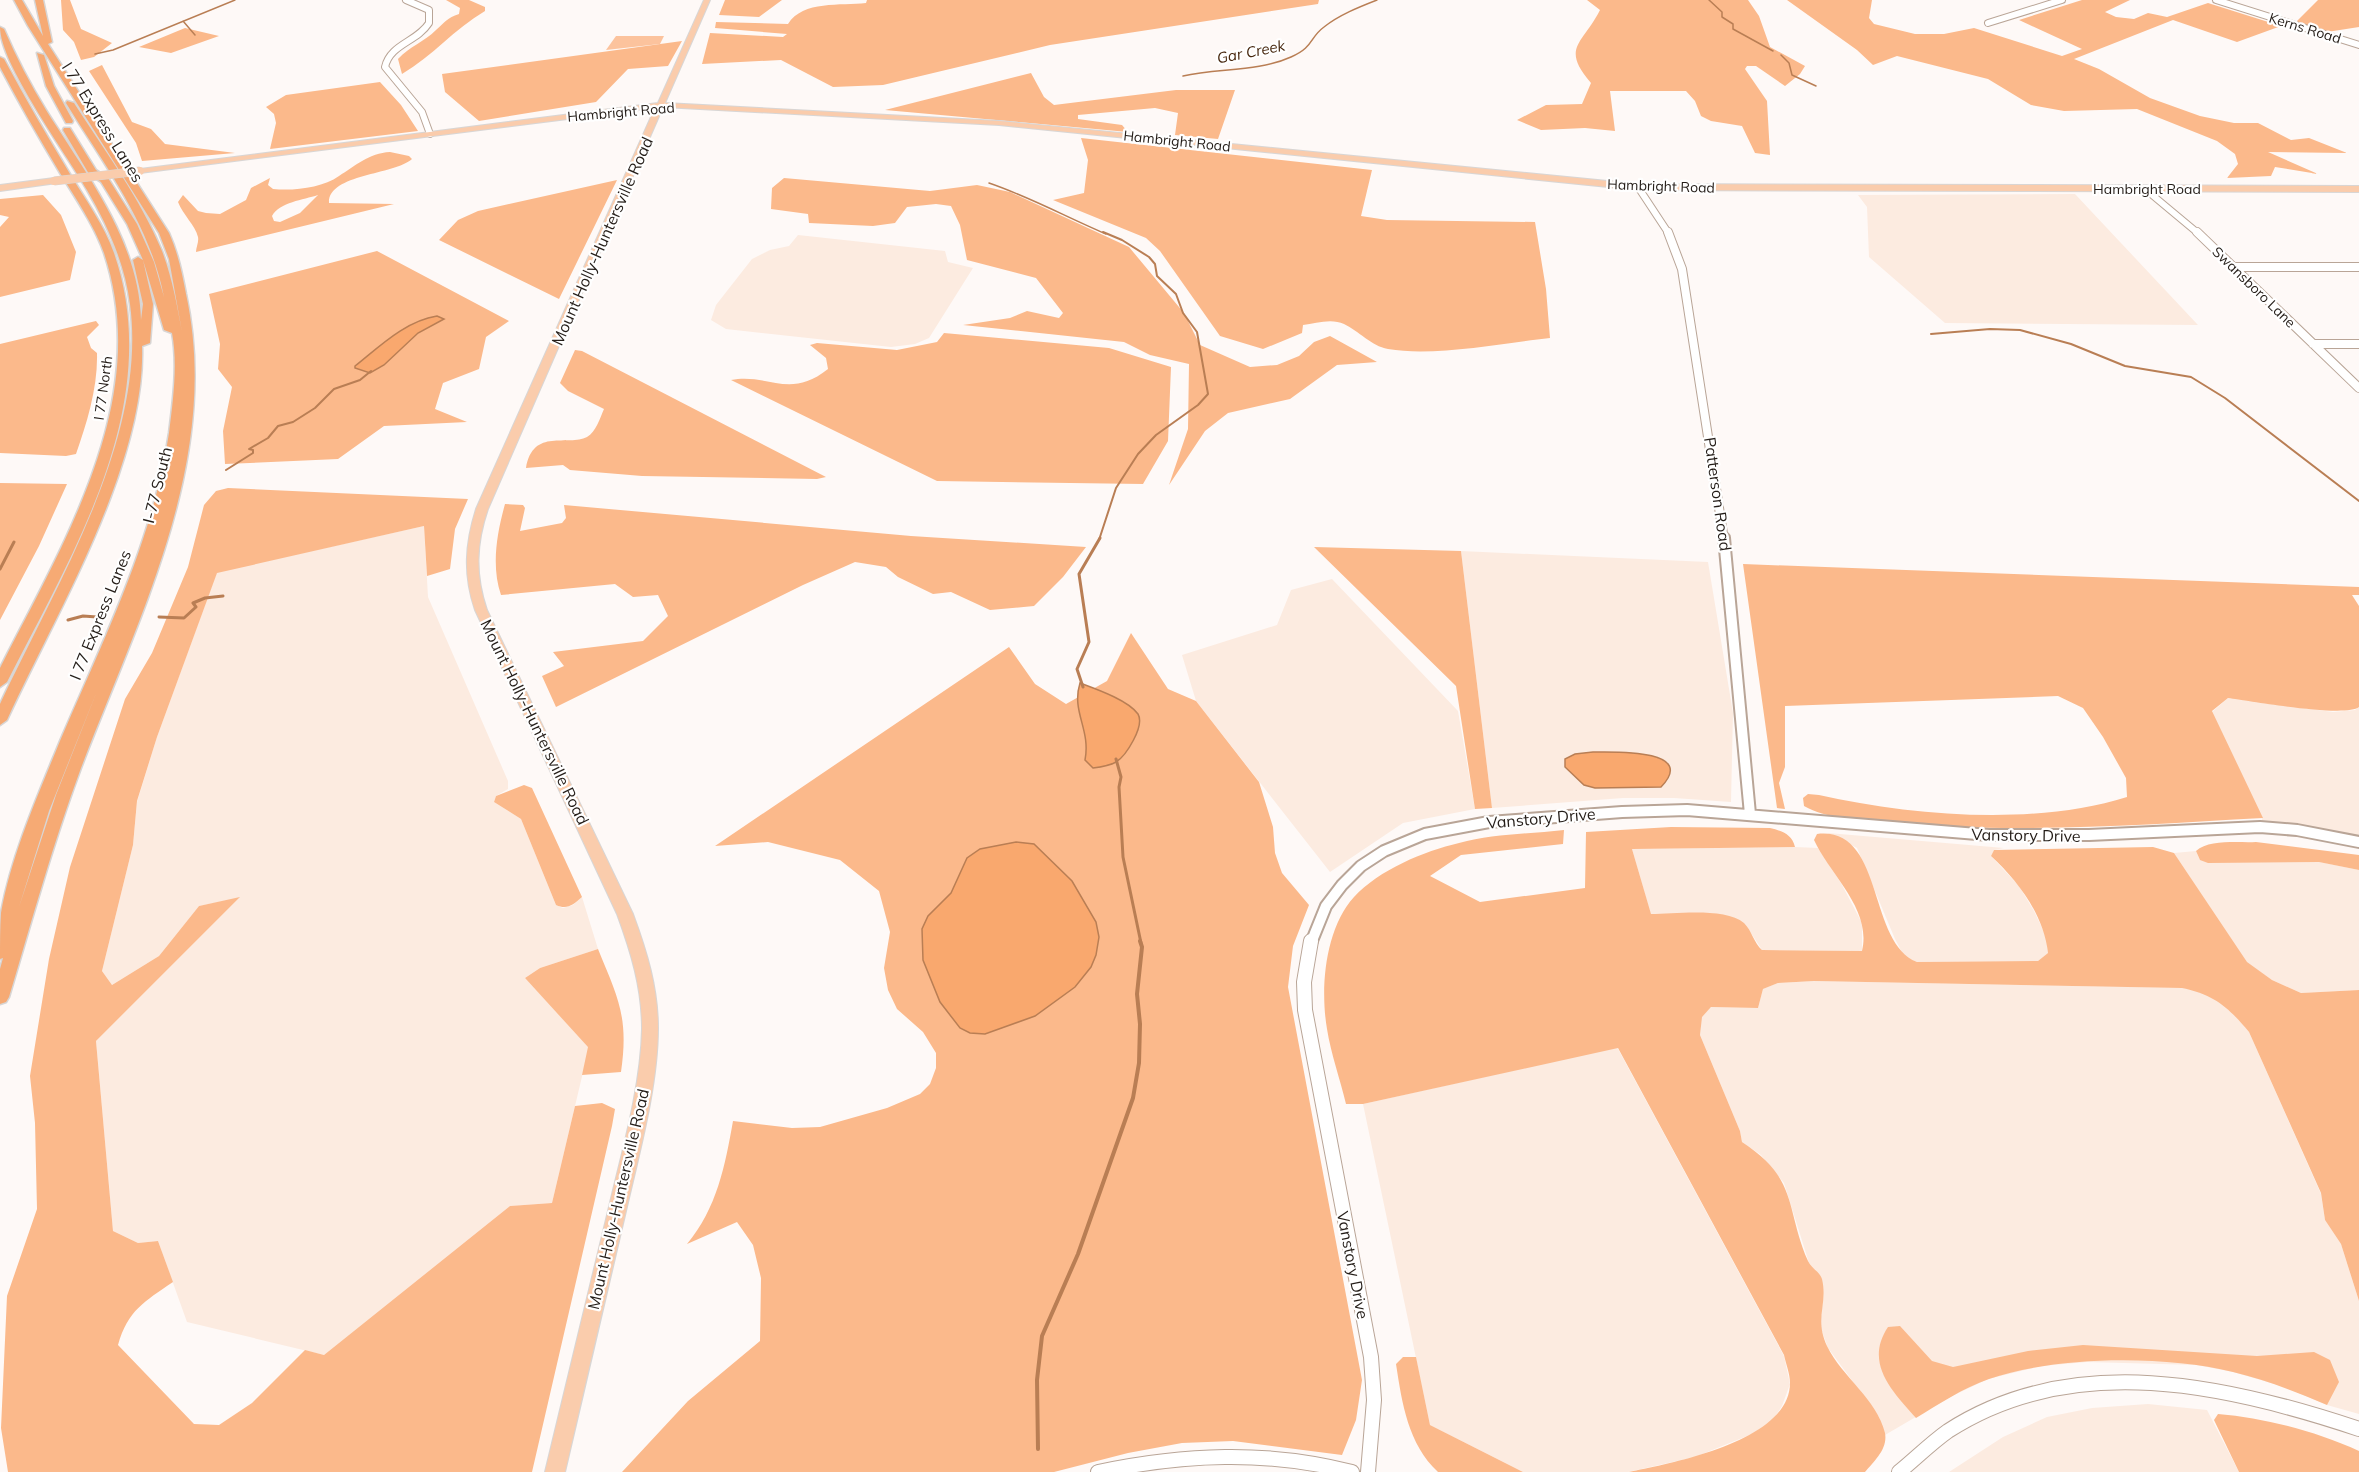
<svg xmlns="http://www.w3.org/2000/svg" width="2359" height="1472" viewBox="0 0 2359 1472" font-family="Mulish,sans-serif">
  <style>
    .built { fill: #fcebe0 }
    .green { fill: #fcc39d }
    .forest { fill: #fbb98b; fill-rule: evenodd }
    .water { fill: #f9a86e; stroke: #b97e54; stroke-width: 1.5 }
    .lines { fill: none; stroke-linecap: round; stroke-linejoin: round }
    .stream-far3 { stroke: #b97e54; stroke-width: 1.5 }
    .stream-far2 { stroke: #b97e54; stroke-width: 2 }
    .stream-far1 { stroke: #b97e54; stroke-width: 3 }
    .stream { stroke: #b97e54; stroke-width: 4 }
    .minor-far3-casing { stroke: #b9a597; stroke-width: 8 }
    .minor-far2-casing { stroke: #b9a597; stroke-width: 10 }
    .minor-far1-casing { stroke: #b9a597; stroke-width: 14 }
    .minor-casing { stroke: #b9a597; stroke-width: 16 }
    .major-casing { stroke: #d8d6d5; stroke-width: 2 }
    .highway-casing { stroke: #d8d6d5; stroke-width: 3 }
    .minor-far3 { stroke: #fff; stroke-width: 6 }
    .minor-far2 { stroke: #fff; stroke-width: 8 }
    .minor-far1 { stroke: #fff; stroke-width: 10 }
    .minor { stroke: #fff; stroke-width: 14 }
    .major { fill: #faccac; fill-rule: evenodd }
    .highway { fill: #f6aa74; fill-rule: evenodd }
    .major-bridge-casing { stroke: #d8d6d5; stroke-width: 9; stroke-linecap: butt }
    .major-bridge { stroke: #faccac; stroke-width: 8 }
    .labels { text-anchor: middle; stroke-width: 4.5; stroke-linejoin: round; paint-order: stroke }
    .far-street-label { font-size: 14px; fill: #241d18; stroke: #fff }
    .far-water-label { font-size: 15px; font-style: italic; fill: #46260d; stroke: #fff }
    .street-label { font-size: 16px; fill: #241d18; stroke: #fff }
  </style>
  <rect width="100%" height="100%" fill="#fef9f7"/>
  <!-- built -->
  <path class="built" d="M2075,194l123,131 -253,-2 -76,-66 -2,-50 -9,-12z
    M798,235l147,16 3,11 25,6 -44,70 -14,6 -24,3 -165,-18 -15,-9 5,-15 36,-46 18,-9 19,-4z
    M424,526l4,71 80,184v8l-12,7 -2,6 27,17 35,86 7,3 10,-3 9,-8 16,52 -58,19 -15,10 64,69 -37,156 -42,3 -186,149 -137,-33 -29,-81 -20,2 -25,-12 -17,-190 143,-143 -40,8 -40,50 -47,29 -10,-14 31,-126 4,-43 20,-65 60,-165z
    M1461,551l247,11 25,151 -2,89 -57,-4h-51l-131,10z
    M1332,579l126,132 17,98 -72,14 -73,49 -134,-171 -14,-46 95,-30 14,-35z
    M2228,698l105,14 22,-2 4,-3v135l-97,-15v-9l-50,-106z
    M1828,833l176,15 -10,2 -3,6 28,30 15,25 12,25 2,17 -10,8 -121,1 -12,-4 -10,-19 -38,-91z
    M1795,847l23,1 23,35 21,40v28l-100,-1 -11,-17 -39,-20 -61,2 -19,-66z
    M2196,851l4,9 120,2 39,8v120l-58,3 -29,-13 -25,-17 -73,-110z
    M1814,981l369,7 24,5 25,18 17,21 72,162 4,26 16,24 18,57v113l-32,-9 -42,-18 -52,-15 -36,-7 -110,-3 -46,4 -53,13 -38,18 -65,38 -6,-18 -51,-69 -8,-22 3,-27 -2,-22 -12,-14 -25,-80 -23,-28 -19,-13 -2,-11 -40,-96 1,-18 10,-10 47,1 5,-19 15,-6z
    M1617,1047l167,309 6,28 -8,22 -9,14 -21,14 -57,23 -67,15h-105l-93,-47 -67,-321z
    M2148,1404l59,6 32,62h-290l54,-35 44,-20 45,-9z"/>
  <!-- green -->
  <path class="green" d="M616,36h48l-4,8 -54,6z"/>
  <!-- forest -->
  <path class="forest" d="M61,0h9l11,29 31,14 -18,14 -13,3 -7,-18 -11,-12z
    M446,0h23l16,7v4c-31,18 -52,45 -83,63l-4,-15c12,-13 26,-17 38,-29 9,-8 11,-12 23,-16l1,-6z
    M725,0h57l-23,17 -40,-2z
    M867,0h452l-1,4 -268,41 -167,40 -50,2 -52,-27 -79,4 8,-31 73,4 4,-3 -72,-6 1,-6 72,2c15,-24 53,-18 78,-21z
    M1587,0h161l11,16 11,31 35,19 -5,8 -15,12 -29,-20h-9l-2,3 22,32 3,54 -15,-2 -13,-27 -31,-5 -10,-5 -6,-15 -9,-10h-76l5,40 -30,-3 -44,2 -24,-10 29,-15 36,-1 9,-21c-31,-36 -8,-39 9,-73z
    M1787,0h85l-3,18 5,6 41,10h29l30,-6 88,28 20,-7 -63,-29 63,-20h48l-25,12 11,5 18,2 14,-6 19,4 41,-14 73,23 -44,16 -64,-22 -99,39 25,10 51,29 50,18 34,7h24l33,17 18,-2 38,15 -79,-1 50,22 -43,-7 -4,9 -44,2 11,-14 -3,-10 -18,-13 -80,-32 -73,2 -33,-6 -43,-26 -91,-23 -24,9 -16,-15z
    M2318,0h41v27l-32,5 -31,-10z
    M185,28l34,8 -48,17 -32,-6z
    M682,41l-14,25 -40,3 -32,33 -117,19 -34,-29 -3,-18z
    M102,65l30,57 19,7 14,15 70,9 -93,8 -6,-18 -47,-72z
    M1031,73l13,24 10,8 122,-15h59l-17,49 -43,-4 3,-22 -23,-5 -77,7v4l44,6 6,7 -243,-22z
    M380,82l21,23 17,26 -148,18 6,-26 -2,-9 -8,-7 20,-12z
    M1081,138l291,32 -11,46 26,4 148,2 11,67 4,49c-47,5 -116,19 -162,11 -17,-3 -29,-18 -44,-25 -12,-6 -28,-1 -41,1l-1,8 -39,16 -43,-13 -60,-85 -14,-13 -93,-38 31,-7 4,-33z
    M390,152l19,4 3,3c-18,16 -84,15 -83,44l65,1 -198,48c0,-5 3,-10 2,-15 -3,-12 -15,-22 -20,-35l5,-7 15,16 8,2 14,1 26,-14 5,-12 19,-10 -2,7 5,4c21,2 49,-1 66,-13 16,-10 30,-23 51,-24zM318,195l-18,18 -20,9 -6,-1 -2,-5c8,-14 31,-16 46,-21z
    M784,178l146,13 47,-6 33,7 119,55 55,66 16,32 50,22 27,-2 22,-9 15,-14 16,-6 47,26 -40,3 -47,34 -62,14 -23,18 -36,54 19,-56 1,-65 -39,-9 -26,-13 -161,-17 47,-7 17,-7 32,7 4,-5 -27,-35 -69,-18 -7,-35 -9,-19 -15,-2 -29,3 -12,16 -22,3 -64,-3 -1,-9 -37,-5 1,-21z
    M617,180l-58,119 -120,-59 19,-20 20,-9z
    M43,195l18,20 15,37 -6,28 -70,17v-70l9,-10 -9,-2v-16z
    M377,251l132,70 -23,16 -7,32 -36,14 -8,26 32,13 -83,4 -46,33 -113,5 -2,-33 9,-44 -14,-18 2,-25 -11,-50z
    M96,321l3,4 -12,12 4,11 6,5c1,34 -10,70 -21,101l-10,2 -66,-3v-109z
    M944,333l165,15 62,19 -3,74 -25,43 -206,-3 -206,-101c38,-7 58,20 97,-11l-2,-11 -16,-13 7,-2 80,7 40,-8z
    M575,350l7,1 244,126 -9,2 -175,-3 -72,-6 -7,-5 -37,3c7,-41 42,-21 61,-31 9,-5 13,-19 17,-28l-36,-18 -8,-8z
    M0,483l67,1 -28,62 -39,74z
    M228,488l240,11 -13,30 -5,40 -23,7 -3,-50 -207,47 -60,164 -20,64 -4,44 -31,126 10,14 47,-29 40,-50 41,-9 -144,144 17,190 25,12 20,-2 15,41c-29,20 -45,28 -55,63l76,79 25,1 33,-22 53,-53 19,5 186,-149 42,-3 23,-97 27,-3 13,6 -3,17 -80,346h-524l-7,-44 6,-132 30,-87 -2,-86 -5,-47 19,-117 21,-92 55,-168 27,-46 36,-86 16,-62 12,-14z
    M505,504l18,1 2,3 -5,23 42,-8 4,-5 -2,-13 347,31 175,11 -23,30 -29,29 -44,4 -39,-18 -18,2 -35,-17 -12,-10 -31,-5 -52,23 -247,122 -14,-31 22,-10 -11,-14 90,-11 25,-25 -10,-21 -25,2 -18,-13 -114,11c-10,-29 -4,-62 4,-91z
    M1314,547l147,4 31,257 -17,1 -19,-123z
    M1743,564l616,23v8h-7l7,11v101c-14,11 -108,-6 -131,-9l-16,13 51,107c-128,7 -256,17 -383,3 -26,-3 -53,-2 -76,-15l-1,-8 5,-4 11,1c94,21 216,31 308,2l-1,-19 -23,-41 -20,-29 -25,-12 -273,10v61l-6,16 6,26 -8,-1z
    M1131,633l37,56 28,12 63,81 14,45 2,26 7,20 27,32 -16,41 -5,41 74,393 -6,40 -14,35 -109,-14 -51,2 -54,10 -74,19h-432l66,-71 72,-60 1,-63 -8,-33 -16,-23 -50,22c30,-36 38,-78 46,-123l59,7 28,-1 67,-19 33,-14 10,-10 6,-16v-15l-13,-21 -26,-23 -9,-19 -4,-22 6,-36 -11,-41 -39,-31 -72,-18 -53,4 294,-199 26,37 31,20 41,-23z
    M524,785l8,3 50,109c-9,8 -15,13 -26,8l-35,-86 -27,-17 2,-6z
    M1671,827l99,1c12,3 22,6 25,19l-163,2 19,65c24,0 74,-7 93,9 8,8 10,20 18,27l100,1c10,-42 -32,-76 -48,-111l3,-6c68,-8 50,109 100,128l121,-1 10,-8c-4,-38 -30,-72 -57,-97l3,-6 159,-3 21,6 73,109 25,18 29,13 58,-3v311l-18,-57 -16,-24 -4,-27 -72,-161c-21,-25 -34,-37 -67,-44l-368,-7 -36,2 -15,6 -5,19 -47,-1 -9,10 -2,18 40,96 2,11c57,37 43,66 66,119 3,7 12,11 14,18 6,26 -8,39 5,67 15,31 50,53 58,87 3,16 -11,28 -20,39h-236c44,-9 161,-31 161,-89 0,-9 -4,-19 -6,-28l-166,-307 -255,56h-17c-6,-25 -15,-50 -19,-75 -7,-41 -2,-100 27,-132 25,-27 70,-46 105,-54 33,-9 70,-9 105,-13l-1,14 -102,11 -31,21 50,26 105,-14 1,-56z
    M2256,842l103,13v15l-40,-8 -111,1 -8,-3 -4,-9c13,-12 43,-8 60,-9z
    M598,949c20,49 31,68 23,123l-39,3 6,-28 -63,-69 15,-10z
    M1900,1326l32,35 21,6 75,-16 55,-6 174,11 57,-4 16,8 9,22 -12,23c-30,-13 -61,-25 -94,-33 -71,-17 -176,-16 -244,7 -26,9 -50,25 -73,39 -24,-27 -52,-55 -28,-91z
    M1403,1357h13l14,68 93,47h-85c-30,-28 -36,-69 -42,-108z
    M2218,1414c47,4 97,17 141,37v21h-120l-25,-52z"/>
  <!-- water -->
  <path class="water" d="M437,316l7,3 -26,14 -34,32 -14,8 -15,-5v-2c24,-19 50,-45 82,-50z
    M1080,683c16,6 48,17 58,31 7,12 -12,42 -22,48 -7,4 -15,5 -23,6l-8,-8c6,-31 -14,-48 -5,-77z
    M1593,752c17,0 106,-4 68,35l-66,1 -11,-3 -19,-18v-8l10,-5z
    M1016,842l18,2 38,37 24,41 3,15 -3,18 -5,12 -16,20 -40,29 -50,18 -15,-1 -10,-5 -20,-26 -17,-42 -1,-31 6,-13 23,-23 16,-35 13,-9z"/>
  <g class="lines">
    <!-- stream-far3 -->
    <path class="stream-far3" d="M1709,0l13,12v5l11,7v5l40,22
      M183,21l12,14
      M95,54l18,-4 122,-50
      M1781,55l8,8 3,12 24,11
      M1183,76c35,-8 75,-4 108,-19 23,-10 18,-19 33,-30 15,-12 35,-20 53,-27
      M989,183c41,14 77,34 117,51"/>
    <!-- stream-far2 -->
    <path class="stream-far2" d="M1931,334l59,-5 30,1 51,14 54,22 66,11 34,21 134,103
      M226,470l27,-17v-3l-4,-1 19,-11 10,-12 15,-4 22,-14 19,-19 26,-9 11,-9
      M1099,540l17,-52 22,-34 18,-19 42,-30 10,-11 -11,-62 -14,-19 -7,-19 -19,-18 -2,-12 -6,-7 -27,-17 -19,-8"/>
    <!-- stream-far1 -->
    <path class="stream-far1" d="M0,569l14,-27
      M159,617l25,1 12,-11 -3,-4 12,-5 18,-2
      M68,620l15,-4 14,1
      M1083,687l-6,-18 12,-27 -10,-68 21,-36
      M1116,759l5,18 -2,10 4,70 18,86"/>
    <!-- stream -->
    <path class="stream" d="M1038,1449l-1,-69 5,-44 36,-82 55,-156 6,-35 1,-39 -3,-30 5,-47 -2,-6"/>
    <!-- minor-far3 casing -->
    <g class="minor-far3-casing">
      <path id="minor-far3" d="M406,0l23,10v13c-12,19 -39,21 -44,44l37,45 8,22
        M2216,0l143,45
        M1988,23l74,-23
        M1638,187l31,47
        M2145,189l54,45"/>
    </g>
    <!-- minor-far2 casing -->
    <g class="minor-far2-casing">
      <path id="minor-far2" d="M1668,232l14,37 42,271
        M2197,232l162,156
        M2233,267h126
        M2313,344h46"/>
    </g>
    <!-- minor-far1 casing -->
    <g class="minor-far1-casing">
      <path id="minor-far1" d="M1724,538l26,276
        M1311,943l15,-37 16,-21 19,-19 23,-15 41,-17 64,-12 133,-10 65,-2 302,25h100l171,-8 37,3 62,12"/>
    </g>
    <!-- minor casing -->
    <g class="minor-casing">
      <path id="minor" d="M1311,941l-7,41 1,28 66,347 3,43 -6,72
        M1098,1472c86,-18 168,-22 254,0
        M1899,1472c16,-13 32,-29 49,-41 125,-81 280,-46 411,-2"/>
    </g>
    <!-- major casing -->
    <g class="major-casing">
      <path id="major" d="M704,0h6l-45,103 334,18 639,63 721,2v6l-721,-2 -639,-65 -336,-18 -175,402c-12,35 -13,66 -1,101l146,304c14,38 25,74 25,114 0,58 -19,126 -32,183 -21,87 -41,174 -61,261h-20c21,-87 42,-174 63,-261 13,-56 33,-124 34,-182 0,-41 -11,-77 -25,-115l-142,-304c-12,-35 -10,-66 1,-101l179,-401 -515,65 -4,-2 4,-2 518,-66z
        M54,178l4,3 -1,2 -57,8v-6z"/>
    </g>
    <!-- highway casing -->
    <g class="highway-casing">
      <path id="highway" d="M14,0h8l21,36 -8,-36h8l9,42 -4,2 121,189c9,20 13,40 17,61 36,165 -48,324 -105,474 -28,75 -49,152 -72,229l-3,5 -6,2v-35l3,-11 -3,1c0,-15 0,-31 1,-46 10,-57 37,-118 59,-172 43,-100 93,-200 109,-308 4,-32 9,-69 3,-100l-8,-3 -21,-70 10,44 -3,39 -8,3c4,118 -86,267 -135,374l-7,5v-21c55,-118 148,-265 130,-400 -5,-40 -23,-80 -43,-114 -21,-37 -87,-126 -87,-163l4,2c12,28 26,55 42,81 40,64 93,131 95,210l2,-16 -10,-44 5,-3 5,3 -16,-36 -26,-42 -12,-8 -26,-44 1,-2h6l26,42 12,8 29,46 17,38 10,35c-14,-73 -60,-133 -98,-194l1,-2 7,2c31,48 66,95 88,148 10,26 15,54 20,81l-13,-73 -10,-26 -131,-207zM97,691l-41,104 -37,112 30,-96z
        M37,53l7,2 10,31 19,35 -1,2h-6l-20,-37z
        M0,57l4,2c21,39 43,77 66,115 15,25 34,51 44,79 52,151 -41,299 -107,429l-7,5v-19c64,-126 153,-269 104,-415 -10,-28 -28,-54 -44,-80 -21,-35 -41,-70 -60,-106z"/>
    </g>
    <!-- minor-far3 -->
    <use href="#minor-far3" class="minor-far3"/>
    <!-- minor-far2 -->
    <use href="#minor-far2" class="minor-far2"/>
    <!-- minor-far1 -->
    <use href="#minor-far1" class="minor-far1"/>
    <!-- minor -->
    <use href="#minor" class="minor"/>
    <!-- major -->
    <use href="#major" class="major"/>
    <!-- highway -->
    <use href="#highway" class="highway"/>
    <!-- major-bridge casing -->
    <g class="major-bridge-casing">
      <path id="major-bridge" d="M54,181l86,-10"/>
    </g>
    <!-- major-bridge -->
    <use href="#major-bridge" class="major-bridge"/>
  </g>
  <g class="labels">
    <!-- far-street labels -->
    <g class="far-street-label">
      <text transform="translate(2305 28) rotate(17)" y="5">Kerns Road</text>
      <text transform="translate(621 112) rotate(-5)" y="5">Hambright Road</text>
      <text transform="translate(1177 141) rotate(6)" y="5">Hambright Road</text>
      <text transform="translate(1661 186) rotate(2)" y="5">Hambright Road</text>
      <text x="2147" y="194">Hambright Road</text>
      <text transform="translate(2254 287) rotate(44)" y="5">Swansboro Lane</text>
      <text transform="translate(103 388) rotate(-82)" y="5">I 77 North</text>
    </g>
    <!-- far-water labels -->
    <g class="far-water-label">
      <text transform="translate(1251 52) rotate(-11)" y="5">Gar Creek</text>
    </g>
    <!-- street labels -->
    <g class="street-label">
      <text transform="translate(103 122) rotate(58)" y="6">I 77 Express Lanes</text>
      <text transform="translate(602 241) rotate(-66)" y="6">Mount Holly-Huntersville Road</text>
      <text transform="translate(157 485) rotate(-76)" y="6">I-77 South</text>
      <text transform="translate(1718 494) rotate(82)" y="6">Patterson Road</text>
      <text transform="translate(100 615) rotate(-68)" y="6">I 77 Express Lanes</text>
      <text transform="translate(535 722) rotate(64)" y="6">Mount Holly-Huntersville Road</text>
      <text transform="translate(1541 818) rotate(-5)" y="6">Vanstory Drive</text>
      <text transform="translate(2026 835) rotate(1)" y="6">Vanstory Drive</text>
      <text transform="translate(618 1199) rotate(-77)" y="6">Mount Holly-Huntersville Road</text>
      <text transform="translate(1353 1265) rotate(79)" y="6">Vanstory Drive</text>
    </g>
  </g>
</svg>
